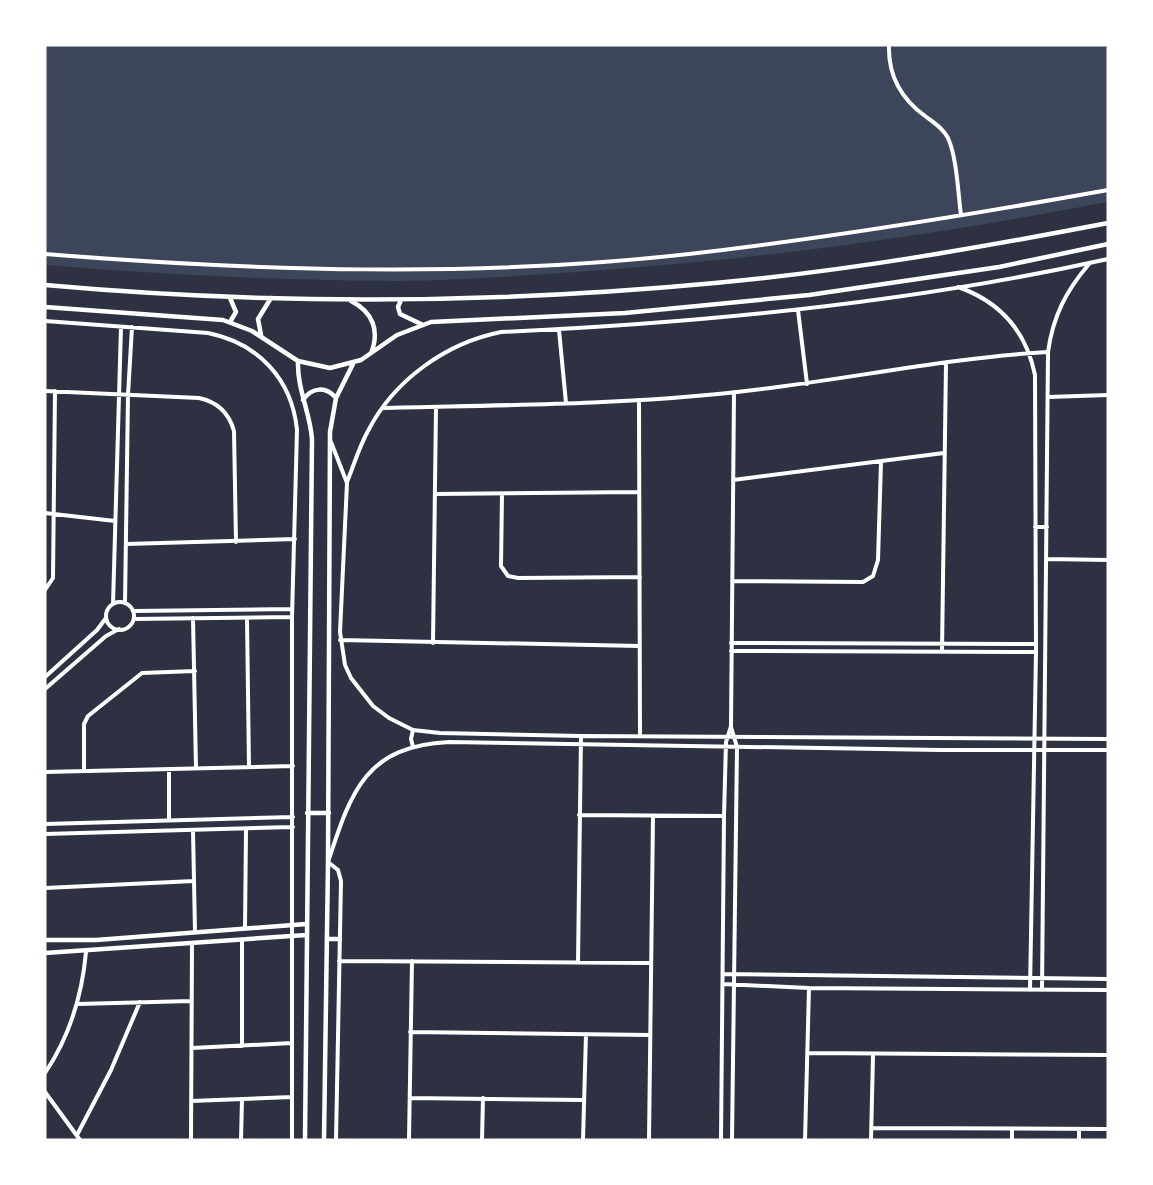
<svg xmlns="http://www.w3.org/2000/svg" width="1153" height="1185" viewBox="0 0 1153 1185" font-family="'PT Sans Narrow',sans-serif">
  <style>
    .green { fill: #3c4559 }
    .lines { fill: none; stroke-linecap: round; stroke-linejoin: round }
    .minor { stroke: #fff; stroke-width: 4 }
    .tertiary { stroke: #fff; stroke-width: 4.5 }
  </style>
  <rect width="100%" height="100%" fill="#2d3142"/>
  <!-- green -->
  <path class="green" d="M45,45h1063v157c-167,32 -336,56 -505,68 -68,5 -136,10 -204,11 -118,0 -237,-7 -354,-16z"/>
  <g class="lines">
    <!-- minor -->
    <path class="minor" d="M889,45c-1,30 11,53 36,71 8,6 18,12 23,22 9,20 10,55 13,77
      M45,254c213,17 431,24 644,0 140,-16 280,-39 419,-64
      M958,287c43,15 68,44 77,88l1,277 -6,338
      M798,310l9,74
      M45,321l163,12c50,10 84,46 89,97l-5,187v523
      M559,330l7,73
      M45,391l154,7c19,4 30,15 35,33l2,111
      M1048,397l60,-2
      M639,400l1,336
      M382,408c118,-3 237,-3 355,-16 103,-11 207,-34 311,-40
      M331,442l16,41 -7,149 5,33 6,13 22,28 16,12 24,12 27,3 141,3 527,3
      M733,480l211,-27
      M347,482c7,-17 12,-35 21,-51 26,-51 78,-88 133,-99 203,-9 409,-29 607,-73
      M435,494l204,-2
      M502,494l-1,72 7,10 10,2 122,-1
      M45,513l70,8
      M1035,527h12
      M126,544l169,-5
      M1047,559l61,1
      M732,581l131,1 10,-6 5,-16 3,-98
      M45,590l8,-12 2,-187
      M106 616a14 14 0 1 1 28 0a14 14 0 1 1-28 0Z
      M125,603l3,-208 4,-68
      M113,604l8,-277
      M134,611l158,-2
      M193,618l3,150
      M247,618l2,149
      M134,619l158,-2
      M340,640l300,6
      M433,643l3,-236
      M731,643l305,1
      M731,651l305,1
      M942,652l4,-289
      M45,677l52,-47 9,-12
      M45,689l61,-53 13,-7
      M731,727l6,20 -5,393
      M413,747l-2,-8 2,-9
      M169,769v51
      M84,771v-47l4,-8 54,-43 53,-2
      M45,772l248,-6
      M579,815l145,1
      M45,824l248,-7
      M193,830l2,102
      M45,834l248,-7
      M45,888l149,-7
      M245,928l1,-99
      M339,961l312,2
      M578,962l3,-226
      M723,974l385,5
      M723,984l86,4 299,2
      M1042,990l6,-638c5,-36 18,-61 41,-88
      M78,1004l113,-3
      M410,1032l240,3
      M242,1046v-106
      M192,1048l100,-5
      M808,1053l300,2
      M45,1073c25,-37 37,-77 41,-121
      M45,1092l35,48
      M410,1098l174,2
      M191,1101l101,-4
      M872,1128l236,1
      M1012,1129v11
      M1079,1129v11
      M77,1135l34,-65 29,-68
      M191,1140l1,-196
      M241,1140l1,-41
      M336,1140l5,-259 -3,-11 -10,-8c23,-70 37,-116 121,-120l491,8h168
      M409,1140l3,-179
      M482,1140l1,-42
      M583,1140l3,-106
      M649,1140l4,-324
      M721,1140l3,-324 2,-74 5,-16 3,-334
      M805,1140l4,-152
      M871,1140l2,-85"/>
    <!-- tertiary -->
    <path class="tertiary" d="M45,285c223,20 447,19 670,-2 132,-12 263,-35 393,-60
      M230,298l6,14 -6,10
      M401,300l-3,7 2,7 21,10
      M351,301c22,11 29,30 20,52
      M45,307l178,13 29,11 46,30 32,7 31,-8 36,-25 34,-13 194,-9 184,-18 190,-28 109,-23
      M261,335l-3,-16 13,-21
      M298,361c-1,28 12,51 14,78l-7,701
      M303,400c9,-13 23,-14 33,-2
      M307,813h22
      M327,939h13
      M45,940h51l210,-16
      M45,953l261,-18
      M324,1140l4,-278 2,-430 6,-34 17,-34"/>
  </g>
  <!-- border -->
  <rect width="1153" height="1185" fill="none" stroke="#ffffff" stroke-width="93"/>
</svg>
